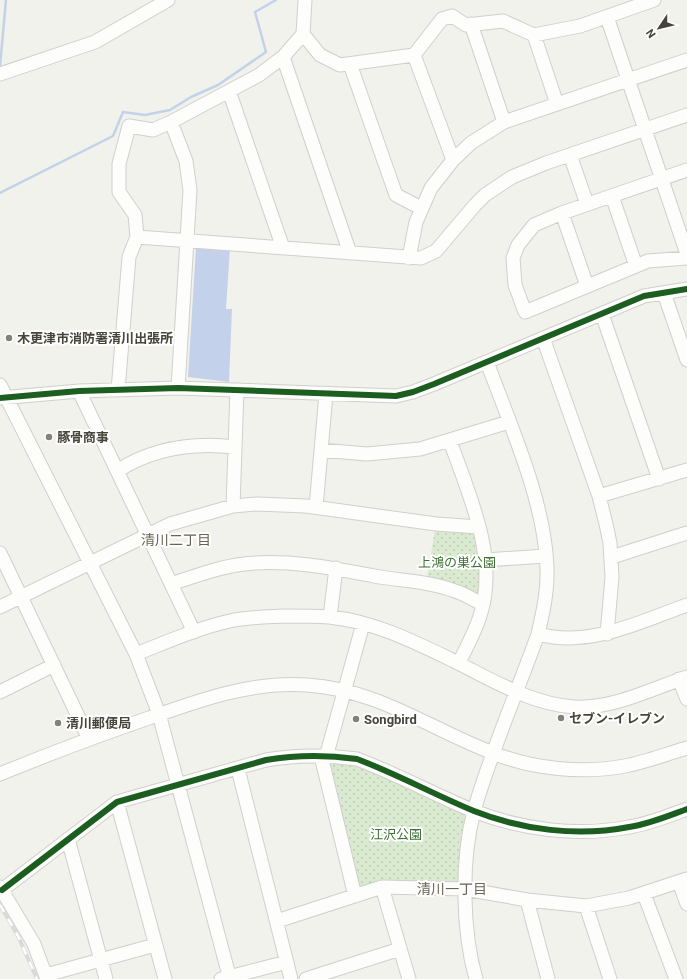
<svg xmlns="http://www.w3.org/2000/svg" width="687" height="979" viewBox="0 0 687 979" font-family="Roboto,'Noto Sans JP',sans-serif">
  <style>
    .park { fill: url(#park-dots) }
    .water { fill: #c3d2ea }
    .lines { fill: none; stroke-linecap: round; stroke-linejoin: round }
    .stream { stroke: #c3d2ea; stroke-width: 2.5 }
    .minor-casing { stroke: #d0cfcb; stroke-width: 15 }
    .minor { stroke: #fdfdfc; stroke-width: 13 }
    .rail-casing { stroke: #dadad9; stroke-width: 4 }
    .rail { stroke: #fff; stroke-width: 2.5; stroke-dasharray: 8; stroke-linecap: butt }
    .cycleway-casing { stroke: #fff; stroke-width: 8 }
    .cycleway { stroke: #1b5e20; stroke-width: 6 }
    .poi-dot { fill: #838279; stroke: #fff; stroke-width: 1.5 }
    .labels { text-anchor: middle; stroke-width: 4; stroke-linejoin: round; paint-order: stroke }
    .poi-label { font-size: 13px; font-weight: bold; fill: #47453a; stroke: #fff; text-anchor: start }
    .park-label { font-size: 13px; fill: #3d7333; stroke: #fff }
    .neighbourhood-label { font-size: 14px; fill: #696552; stroke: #fff }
  </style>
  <defs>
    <pattern id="park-dots" width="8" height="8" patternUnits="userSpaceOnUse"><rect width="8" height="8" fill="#daead0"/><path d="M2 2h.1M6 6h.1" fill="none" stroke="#bccab3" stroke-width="1.8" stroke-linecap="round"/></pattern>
  </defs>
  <rect width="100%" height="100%" fill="#f2f2ed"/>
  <!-- park -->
  <path class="park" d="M436,524l43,3 3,77 -56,-21z
    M326,757l31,2 117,52 -9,78 -110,7z"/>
  <!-- water -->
  <path class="water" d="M196,247l34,1 -4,61h6l-3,73 -41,-5z"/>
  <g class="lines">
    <!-- stream -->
    <path class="stream" d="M0,66l6,-66
      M0,193l113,-57 10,-24 22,3 25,-5 21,-13 27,-12 48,-33 -11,-40 21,-12"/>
    <!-- minor casing -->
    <g class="minor-casing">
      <path id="minor" d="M305,0l-2,34 17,21 20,10 74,-10 28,-36 10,-3 14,9 37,-4 31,14 46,-9 74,-26
        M607,17l80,237
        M471,24l33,98
        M534,35l23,69
        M414,55l39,105
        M283,57l67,196
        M350,64l46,131 25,13
        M0,74l95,-32 73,-42
        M229,91l54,157
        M171,122l15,39 4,29 -12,198
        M570,155l17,49
        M687,170l-125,43 -28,12 -16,20 -5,13 2,27 10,27 123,-51 39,-3
        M612,196l24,70
        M562,213l25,73
        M137,237l284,21 15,-7 39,-46 10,-10 27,-18 34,-14 141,-48
        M409,258l7,-36 15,-34 22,-28 18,-17 33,-21 183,-62
        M664,293l23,67
        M602,314l57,165
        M543,338l56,158 7,28 4,19 2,34 -5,57
        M0,385l136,269 23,60 71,265
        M118,390l11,-133 8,-20 -2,-22 -16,-23v-28l10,-38 24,4 18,-8 88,-47 24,-18 20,-23
        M79,391l115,241
        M0,398l79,-7 99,-3 218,8 17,-4 21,-8 210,-88 43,-7
        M450,441c19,54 49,117 30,175 -5,16 -14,32 -21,47
        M321,450l46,4 53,-5 89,-27
        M117,471c36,-23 76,-29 118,-24
        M599,496l88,-26
        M233,506l4,-116
        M316,507l10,-113
        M0,553l89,186
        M612,557l75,-24
        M485,560l61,-4
        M171,584c24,-8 48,-17 73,-20 44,-5 88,4 130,12 27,5 55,5 81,15 10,3 19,9 27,13
        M0,607l170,-83 63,-18 24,-2 49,2 130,18 43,3
        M330,617l6,-49
        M538,634c51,14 101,-12 149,-29
        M136,654c31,-12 62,-26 94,-33 17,-4 36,-4 54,-5 15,0 30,0 45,1 44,4 86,25 125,44 38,19 77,43 120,46 39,2 77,-18 113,-30
        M679,679l8,20
        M0,692l54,-27
        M321,756l34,140
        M326,757l37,-133
        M238,769l53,210
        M0,774c49,-20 99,-39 149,-56 51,-18 103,-37 158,-33 72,5 121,43 186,68 40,16 89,21 132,13 21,-4 41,-12 62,-18
        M117,802l48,177
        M68,839l38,140
        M679,882l8,22
        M0,887l34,57 13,35
        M382,887l27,92
        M2,890l115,-88 149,-42c30,-5 61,-5 91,-1 40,15 78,36 117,52 48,19 104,26 155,16 20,-3 39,-11 58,-18
        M644,894l32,85
        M527,900l21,79
        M586,906l24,73
        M277,921l105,-34 83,2 62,11 59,6 43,-8 58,-19
        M46,975l109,-30
        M221,979l66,-17
        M306,979l94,-30
        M476,979c-14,-49 -15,-119 -2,-168 17,-60 43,-118 64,-177 5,-22 10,-43 9,-66 -2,-67 -37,-143 -60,-206"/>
    </g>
    <!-- minor -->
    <use href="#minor" class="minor"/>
    <!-- rail casing -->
    <g class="rail-casing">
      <path id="rail" d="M0,905l18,31 19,43"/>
    </g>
    <!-- rail -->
    <use href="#rail" class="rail"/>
    <!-- cycleway casing -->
    <g class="cycleway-casing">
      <path id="cycleway" d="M0,398l79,-7 99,-3 218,8 17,-4 21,-8 210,-88 43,-7
        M2,890l115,-88 149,-42c30,-5 61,-5 91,-1 40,15 78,36 117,52 48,19 104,26 155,16 20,-3 39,-11 58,-18"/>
    </g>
    <!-- cycleway -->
    <use href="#cycleway" class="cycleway"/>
  </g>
  <!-- markers -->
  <g class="poi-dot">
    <circle cx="9" cy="338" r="4"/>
    <circle cx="49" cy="437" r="4"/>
    <circle cx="561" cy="718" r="4"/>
    <circle cx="356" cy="719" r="4"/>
    <circle cx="58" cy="723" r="4"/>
  </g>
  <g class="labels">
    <!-- poi labels -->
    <g class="poi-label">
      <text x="17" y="343">木更津市消防署清川出張所</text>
      <text x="57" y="442">豚骨商事</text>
      <text x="569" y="723">セブン-イレブン</text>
      <text x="364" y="724">Songbird</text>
      <text x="66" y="728">清川郵便局</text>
    </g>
    <!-- park labels -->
    <g class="park-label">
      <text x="457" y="567">上鴻の巣公園</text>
      <text x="396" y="839">江沢公園</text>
    </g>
    <!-- neighbourhood labels -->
    <g class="neighbourhood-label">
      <text x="176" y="545">清川二丁目</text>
      <text x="452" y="894">清川一丁目</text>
    </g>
  </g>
  <!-- north arrow -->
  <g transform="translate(659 28) rotate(235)" stroke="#ffffff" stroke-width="3" paint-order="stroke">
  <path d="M0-3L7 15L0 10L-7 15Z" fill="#47453a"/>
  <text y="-6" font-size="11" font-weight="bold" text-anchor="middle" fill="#47453a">N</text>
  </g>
</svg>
